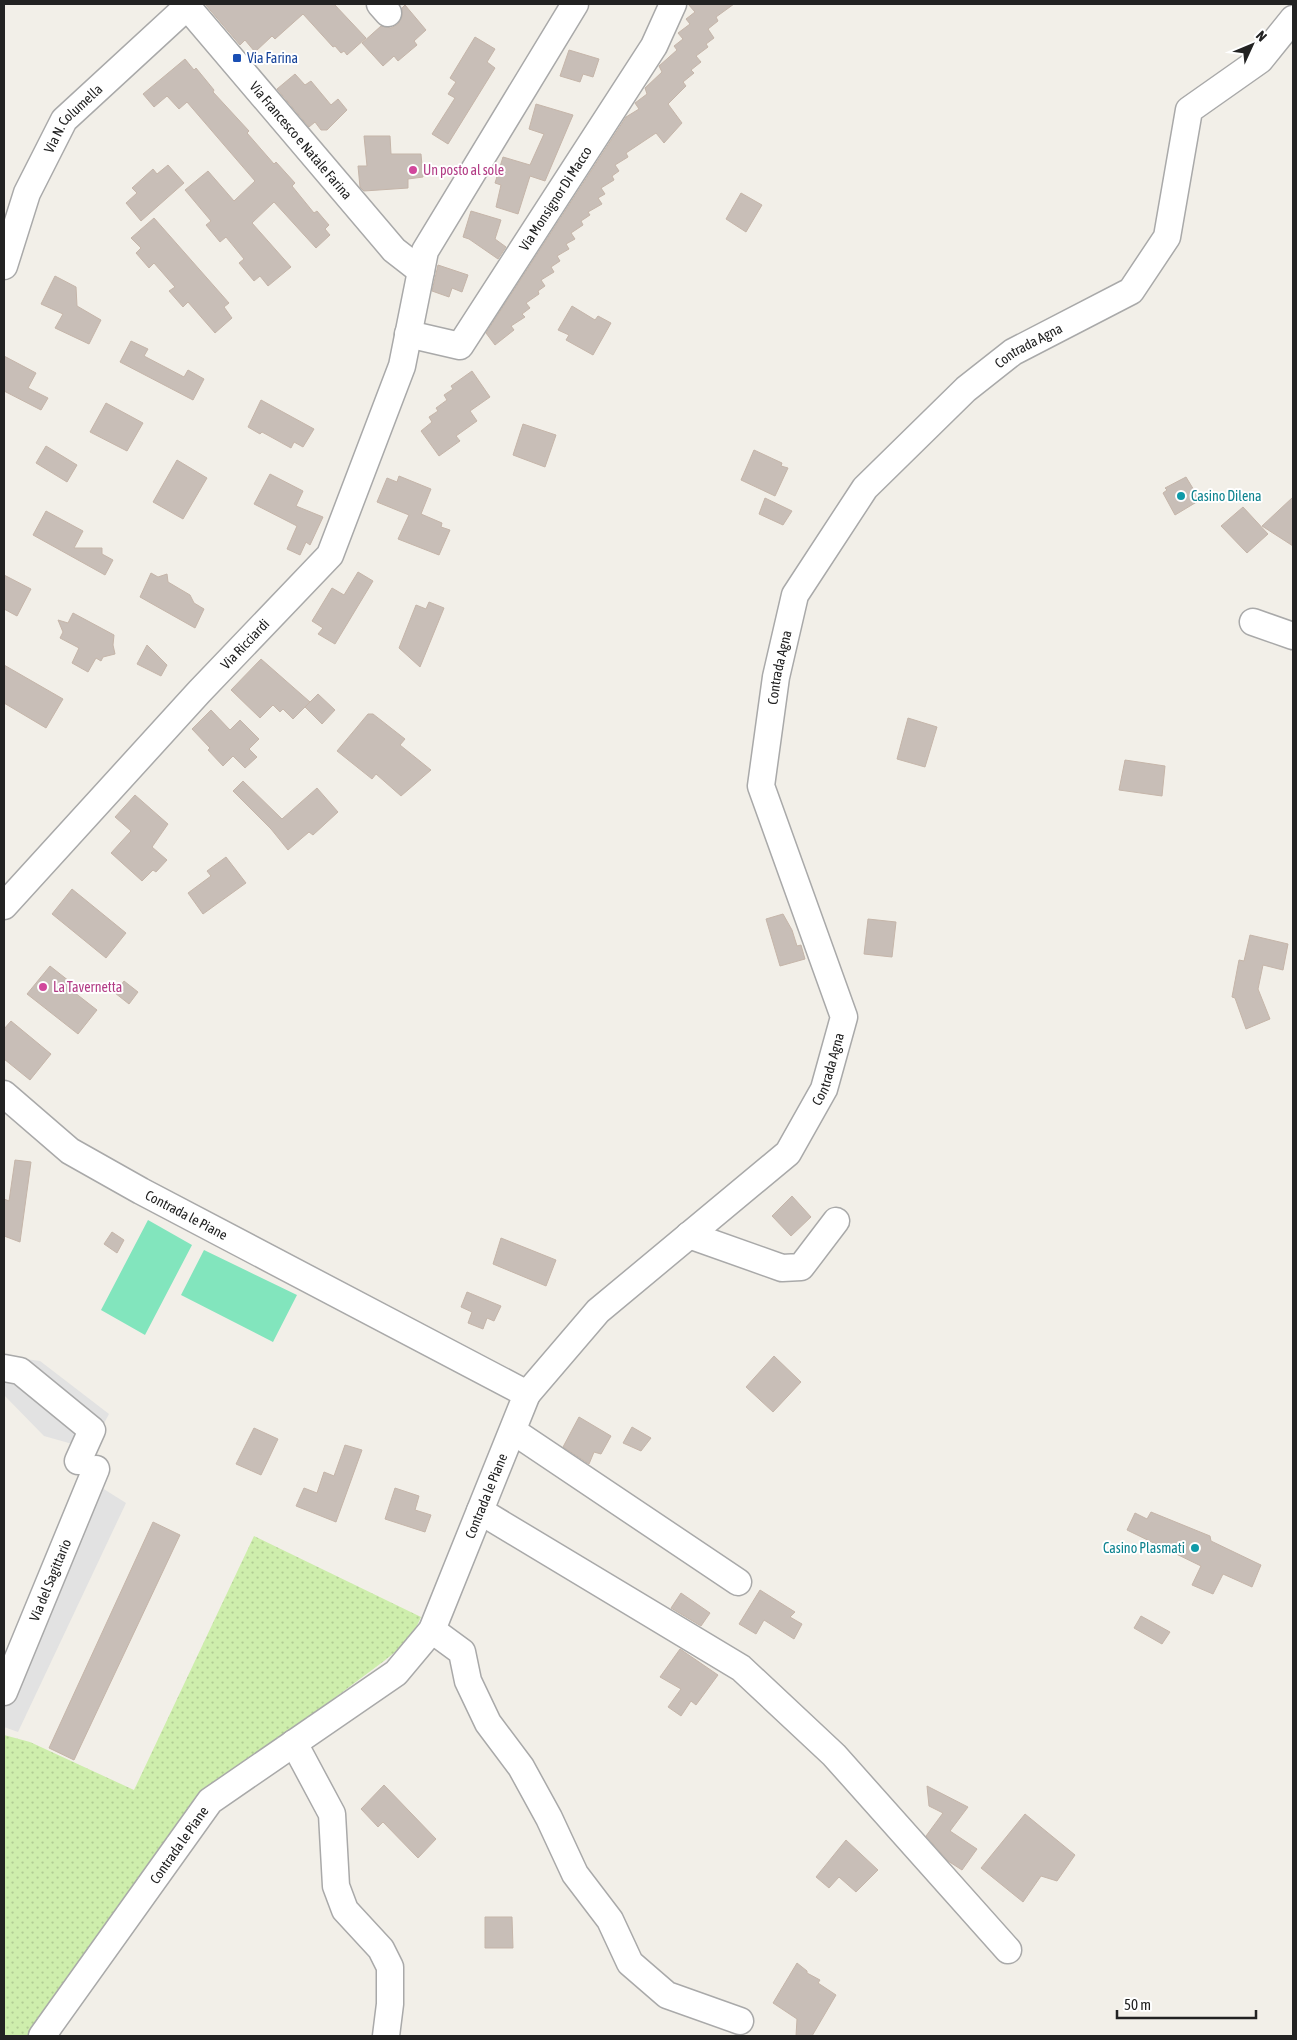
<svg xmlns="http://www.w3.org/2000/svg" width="1297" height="2040" viewBox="0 0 1297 2040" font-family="'Asap Condensed',sans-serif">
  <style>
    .grass { fill: url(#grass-dots) }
    .pitch { fill: #82e5bd }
    .parking { fill: #e2e2e2 }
    .building { fill: #c8beb7; stroke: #c5b5a9 }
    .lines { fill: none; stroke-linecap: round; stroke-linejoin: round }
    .minor-casing { stroke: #a9a9a9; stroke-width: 29 }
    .minor { stroke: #fff; stroke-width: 26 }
    .transit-dot { fill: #1a4fb4; stroke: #fff; stroke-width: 2 }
    .hotel-dot { fill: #d1479c; stroke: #fff; stroke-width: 2 }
    .culture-dot { fill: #0f9aa8; stroke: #fff; stroke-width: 2 }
    .labels { text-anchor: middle; stroke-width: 4; stroke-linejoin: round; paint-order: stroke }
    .transit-label { font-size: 14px; fill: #164399; stroke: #fff; text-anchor: start }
    .street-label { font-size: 14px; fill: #222; stroke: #fff }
    .hotel-label { font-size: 14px; fill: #b23c85; stroke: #fff; text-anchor: start }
    .culture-label { font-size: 14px; fill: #0d838f; stroke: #fff; text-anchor: start }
  </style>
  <defs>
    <pattern id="grass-dots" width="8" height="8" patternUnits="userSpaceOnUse" patternTransform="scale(1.25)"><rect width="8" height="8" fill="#ceeeac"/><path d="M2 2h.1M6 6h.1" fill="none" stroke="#b1cc94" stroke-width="1.8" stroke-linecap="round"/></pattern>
  </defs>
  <rect width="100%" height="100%" fill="#f2efe8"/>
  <!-- grass -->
  <path class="grass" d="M254,1536l167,81 -10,22 -27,22 -75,56 -111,77 -171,242h-23v-301l26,7 104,48z"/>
  <!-- pitch -->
  <path class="pitch" d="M148,1220l44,25 -47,90 -44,-25z
    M204,1250l93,45 -24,47 -92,-47z"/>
  <!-- parking -->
  <path class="parking" d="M4,1356l36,5 69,53 -19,35 -46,-13 -40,-41z
    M83,1476l43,27 -108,229 -14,-5v-43z"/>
  <!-- building -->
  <path class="building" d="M205,4h129l32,34 -19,17 -3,-4 -3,2 -6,-7 -2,1 -30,-33 -28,25 -3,-3 -17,16 -10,-12 -5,5z
    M688,4h46l-18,13 2,4 -10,8 6,9 -8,6 2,3 -12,9 5,6 -10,8 3,3 -11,9 3,4 -18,18 14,19 -18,20 -8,-10 -30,20 2,4 -13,8 4,6 -7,5 2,4 -13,8 4,6 -7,4 4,6 -14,8 2,3 -9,6 2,4 -12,8 4,6 -9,5 3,5 -12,7 3,5 -9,6 3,5 -13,8 4,6 -7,5 1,3 -13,9 4,5 -8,6 3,3 -14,9 3,4 -19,15 -9,-12 140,-216 13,-8 -4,-6 12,-9 -2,-6 17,-16 -3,-6 18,-16 -3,-4 9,-7 -5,-6 12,-9 -4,-5 9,-7z
    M405,5l21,25 -12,11 3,4 -19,16 -4,-5 -11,10 -21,-23 19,-17 10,2 7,-4 4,-7v-9z
    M475,37l20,12 -8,13 8,6 -47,76 -16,-10 23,-36 -7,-4 8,-12 -6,-4z
    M569,50l30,9 -6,18 -10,-3 -3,8 -20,-6z
    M185,59l9,11 2,-2 18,22 -1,2 36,39 -2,2 27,31 2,-2 19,21 -3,3 22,27 3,-2 12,14 -4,4 5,6 -14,13 -42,-46 -22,21 39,44 -23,19 -8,-10 -6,5 -15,-18 5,-4 -18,-22 -6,5 -14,-17 5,-4 -26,-31 23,-19 26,30 21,-20 -68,-79 -8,7 -12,-13 -13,11 -11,-13z
    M295,74l10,11 6,-4 20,24 7,-6 9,11 -20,20h-6l-6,-8 -6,5 -32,-38z
    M536,104l37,11 -28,66 -15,-5 -12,38 -22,-7 5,-22 -6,-2 8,-26 27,8 14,-31 -15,-5z
    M364,136h26l1,18h30l2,23 -15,2v9l-44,3 -4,-4 -2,-21h9z
    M168,165l16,18 -43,38 -15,-18 11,-10 -5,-5 21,-19 4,5z
    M741,193l21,12 -16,27 -20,-13z
    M471,211l30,9 -6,19 11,8 -8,12 -29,-20 -6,-2z
    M154,218l75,85 -5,4 8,11 -17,15 -27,-31 -5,5 -14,-16 6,-4 -21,-24 -5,5 -13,-15 5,-5 -10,-10z
    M438,265l30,10 -6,17 -10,-4 -3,9 -17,-6z
    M55,276l21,11 1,19 24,14 -12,24 -34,-16 8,-14 -22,-10z
    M572,306l23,14 3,-4 13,7 -18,32 -27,-15 3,-5 -11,-5z
    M131,341l17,8 -4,7 40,21 4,-7 16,9 -11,21 -73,-38z
    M4,356l32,17 -8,15 20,10 -7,12 -37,-19z
    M472,371l18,26 -20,14 7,10 -21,15 4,5 -21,15 -18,-25 11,-9 -3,-5 9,-6 -2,-3 11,-8 -3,-5 9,-6 -2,-3z
    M261,400l53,29 -11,18 -9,-5 -3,6 -29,-16 -2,2 -12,-7z
    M106,403l37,20 -16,28 -37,-19z
    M523,424l33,11 -11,32 -32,-12z
    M46,446l31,19 -10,17 -31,-19z
    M754,450l28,13 -1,3 7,2 -13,28 -34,-16z
    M177,460l30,18 -24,41 -30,-17z
    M270,474l33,17 -7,15 27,11 -13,28 -4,-3 -6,13 -13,-6 10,-23 -43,-22z
    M399,476l32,13 -10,25 21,9 -1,4 9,3 -11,25 -41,-16 11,-24 -32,-13 10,-24 10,4z
    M1186,477l14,23 -25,15 -12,-22 4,-3 -2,-2z
    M1293,497v49l-31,-20z
    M765,498l27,13 -9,14 -24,-11z
    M1243,507l25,27 -21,19 -26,-27z
    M46,511l37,20 -9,17h28v6l11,6 -8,15 -72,-40z
    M358,572l15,9 -38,63 -17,-10 5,-6 -11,-7 20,-33 12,7z
    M151,573l7,4 9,-3 1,8 22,13 4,8 10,6 -9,19 -55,-31z
    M4,575l27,14 -14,27 -13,-7z
    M429,602l15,6 -24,59 -21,-19 17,-43 10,4z
    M73,613l41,22 -1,10 2,9 -12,3 -2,4 -5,-3 -8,14 -16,-9 7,-15 -19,-10 3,-6 -5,-12 10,3z
    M147,645l20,20 -6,11 -24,-12z
    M261,659l49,43 -17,17 -10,-10 -3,3 -7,-7 -13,13 -29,-28z
    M4,665l59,34 -17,29 -42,-25z
    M318,694l17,16 -13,14 -17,-17z
    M211,710l19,20 10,-10 19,19 -10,10 8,8 -12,11 -12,-12 -10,10 -15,-16 2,-2 -18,-19z
    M368,714h5l32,25 -5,6 31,25 -30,26 -25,-22 -4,5 -35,-28z
    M908,718l29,9 -12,40 -28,-8z
    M1125,760l40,6 -3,30 -43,-6z
    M243,781l39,38 35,-31 21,24 -25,23 -4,-3 -21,18 -17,-21 -38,-38z
    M135,795l33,29 -16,23 15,13 -11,12 -3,-2 -11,11 -31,-28 20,-22 -16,-14z
    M226,857l20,26 -43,31 -15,-21 23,-17 -4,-5z
    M72,889l54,44 -20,25 -54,-44z
    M783,914l9,16 5,16 4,-1 4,14 -25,7 -14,-47z
    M868,919l28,3 -4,35 -28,-3z
    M1250,935l38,9 -5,26 -20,-5 -5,24 12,30 -24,10 -11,-31 -3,-1 7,-37 5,1z
    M50,966l24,19 -4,4 27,21 -19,24 -51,-40z
    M124,981l14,11 -9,12 -14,-11z
    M11,1021l40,33 -21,26 -26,-21v-30z
    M15,1160l16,2 -11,80 -16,-6v-37l5,2z
    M792,1196l19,21 -20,19 -19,-20z
    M112,1232l12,8 -7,13 -13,-9z
    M501,1238l55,22 -10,26 -53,-22z
    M467,1292l34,14 -7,15 -7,-3 -4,11 -15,-6 4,-11 -11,-5z
    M774,1356l27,26 -28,30 -27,-25z
    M579,1417l32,19 -10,18 -7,-2 -5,12 -26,-17z
    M632,1427l19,11 -10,13 -18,-8z
    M254,1428l24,11 -17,36 -25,-11z
    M345,1445l17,5 -26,72 -40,-16 8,-18 13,5 7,-21 10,4z
    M395,1488l24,8 -4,14 16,5 -6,17 -40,-13z
    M1151,1512l59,24 1,5 50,24 -9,22 -29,-13 -10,20 -21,-9 9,-19 -74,-36 8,-17 12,6z
    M153,1522l27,13 -106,225 -25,-12z
    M760,1590l35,22 -5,5 12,7 -8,15 -30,-19 -8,14 -17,-10z
    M681,1593l29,20 -9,13 -30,-18z
    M1141,1616l29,16 -8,12 -28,-16z
    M680,1649l38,26 -22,30 -5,-4 -10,15 -13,-9 13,-18 -21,-12z
    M384,1785l52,54 -18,19 -35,-36 -5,5 -17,-18z
    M927,1786l41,21 -18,24 27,18 -15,21 -14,-9 -22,-25 17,-23 -14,-7z
    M1025,1814l50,41 -18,26 -16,-5 -18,26 -42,-34z
    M846,1840l32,30 -22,22 -17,-15 -10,11 -13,-11z
    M485,1917h27l1,31h-28z
    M797,1963l10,8v2l13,7 -2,3 18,12 -24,41h-16l1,-17 -24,-16z"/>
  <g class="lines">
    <!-- minor casing -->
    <g class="minor-casing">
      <g id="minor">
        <path id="s1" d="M185,4l209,246 27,21"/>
        <path d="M380,4l8,9"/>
        <path id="s2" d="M4,266l23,-73 37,-73 126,-116"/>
        <path id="s3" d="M408,334l52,12 194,-300 19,-42"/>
        <path d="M1253,622l40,14"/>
        <path id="s4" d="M4,906l195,-214 131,-137 72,-189 23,-115 150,-247"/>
        <path id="s5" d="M4,1094l66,57 71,40 386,203 -95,236 -36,43 -186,128 -168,235"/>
        <path d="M689,1235l93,33 19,-1 35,-46"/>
        <path d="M4,1368l16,3 72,59 -14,31"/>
        <path id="s6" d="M527,1394l71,-83 190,-158 36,-64 20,-72 -83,-231 15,-109 19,-82 70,-107 101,-99 47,-37 118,-61 36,-54 22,-127 71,-50 33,-41"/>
        <path d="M513,1431l225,151"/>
        <path d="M480,1511l261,157 93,87 174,195"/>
        <path d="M432,1630l30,22 6,29 20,42 33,44 28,51 26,56 35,46 20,43 37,32 73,26"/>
        <path id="s7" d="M4,1692l92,-223"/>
        <path d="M294,1743l38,71 4,72 9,24 36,39 9,18v37l-4,32"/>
      </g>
    </g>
    <!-- minor -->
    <use href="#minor" class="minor"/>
  </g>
  <!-- markers -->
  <rect class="transit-dot" x="232" y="53" width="10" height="10" rx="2.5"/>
  <g class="hotel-dot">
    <circle cx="413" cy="170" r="5"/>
    <circle cx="43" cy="987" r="5"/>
  </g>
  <g class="culture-dot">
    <circle cx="1181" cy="496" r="5"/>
    <circle cx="1195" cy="1548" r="5"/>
  </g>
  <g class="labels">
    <!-- transit labels -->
    <g class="transit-label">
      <text x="247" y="63">Via Farina</text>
    </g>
    <!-- street labels -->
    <g class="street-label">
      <text dy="5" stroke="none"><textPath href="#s2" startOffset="165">Via N. Columella</textPath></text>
      <text dy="5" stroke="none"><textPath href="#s1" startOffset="179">Via Francesco e Natale Farina</textPath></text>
      <text dy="5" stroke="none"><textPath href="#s3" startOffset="229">Via Monsignor Di Macco</textPath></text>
      <text dy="5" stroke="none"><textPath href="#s6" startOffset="1290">Contrada Agna</textPath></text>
      <text dy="5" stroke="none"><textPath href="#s4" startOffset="356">Via Ricciardi</textPath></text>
      <text dy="5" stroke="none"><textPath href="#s6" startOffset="870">Contrada Agna</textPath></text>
      <text dy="5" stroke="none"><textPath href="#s6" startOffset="450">Contrada Agna</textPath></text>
      <text dy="5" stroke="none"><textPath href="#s5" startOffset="220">Contrada le Piane</textPath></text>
      <text transform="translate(486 1496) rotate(-68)" y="5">Contrada le Piane</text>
      <text dy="5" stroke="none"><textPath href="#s7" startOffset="121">Via del Sagittario</textPath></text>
      <text transform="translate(179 1845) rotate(-55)" y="5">Contrada le Piane</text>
    </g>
    <!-- hotel labels -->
    <g class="hotel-label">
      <text x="423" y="175">Un posto al sole</text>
      <text x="53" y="992">La Tavernetta</text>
    </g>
    <!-- culture labels -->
    <g class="culture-label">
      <text x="1191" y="501">Casino Dilena</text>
      <text x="1185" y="1553" text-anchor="end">Casino Plasmati</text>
    </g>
  </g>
  <!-- border -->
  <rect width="1297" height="2040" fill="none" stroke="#222222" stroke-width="10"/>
  <!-- north arrow -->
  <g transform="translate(1252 45) rotate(46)" stroke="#ffffff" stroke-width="4" paint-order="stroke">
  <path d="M0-4L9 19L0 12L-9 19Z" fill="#222222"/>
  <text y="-8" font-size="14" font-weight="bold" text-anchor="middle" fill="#222222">N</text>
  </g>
  <!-- scale -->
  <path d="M1117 2010v8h139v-8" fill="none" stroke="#222222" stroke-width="2.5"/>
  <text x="1124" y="2010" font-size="15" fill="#222222" stroke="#ffffff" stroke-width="4" paint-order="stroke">50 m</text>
</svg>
